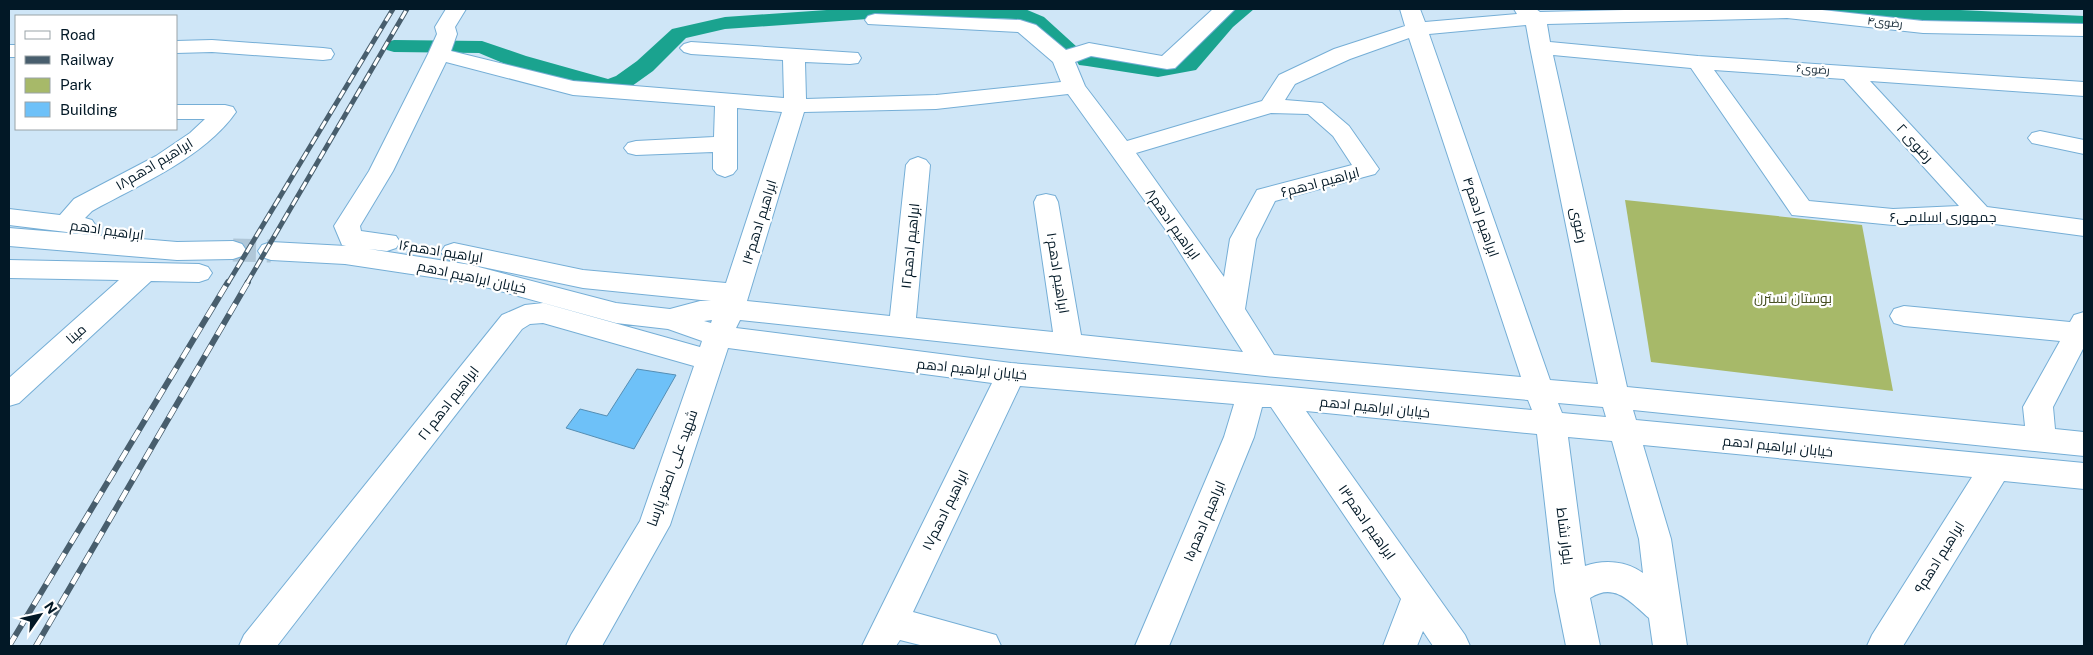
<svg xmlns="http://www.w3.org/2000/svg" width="2093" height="655" viewBox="0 0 2093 655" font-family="'Public Sans',Cairo,sans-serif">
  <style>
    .green { fill: #a7b969 }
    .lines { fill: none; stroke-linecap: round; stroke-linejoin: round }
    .canal { fill: #1aa38f; fill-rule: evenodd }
    .building { fill: #6ec1f8; stroke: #558eb4 }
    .minor-tunnel { stroke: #b0c7d8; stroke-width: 23; stroke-dasharray: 23 11; stroke-linecap: butt }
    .minor-casing { stroke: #75aed6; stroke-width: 2 }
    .minor { fill: #fff; fill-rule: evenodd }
    .rail-far1-casing { stroke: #485e6d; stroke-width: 5 }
    .rail-casing { stroke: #485e6d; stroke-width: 6 }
    .rail-far1 { stroke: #fff; stroke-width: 3; stroke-dasharray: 9; stroke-linecap: butt }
    .rail { stroke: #fff; stroke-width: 4.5; stroke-dasharray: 12; stroke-linecap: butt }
    .labels { text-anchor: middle; stroke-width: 4.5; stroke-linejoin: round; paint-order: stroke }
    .far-street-label { font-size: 11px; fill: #021826; stroke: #fff }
    .street-label { font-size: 14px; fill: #021826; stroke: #fff }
    .park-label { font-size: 14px; fill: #464f22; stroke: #fff }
  </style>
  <rect width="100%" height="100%" fill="#cfe6f7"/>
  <!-- green -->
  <path class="green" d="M1625,200l237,25 31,166 -242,-29z"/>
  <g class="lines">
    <!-- canal -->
    <path class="canal" d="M841,9h184l19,8 33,30 -4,4c-19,5 -28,-16 -43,-25 -4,-3 -10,-5 -15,-7l-105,-3 -185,13 -39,9 -33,33 -21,15 -24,7 -98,-27 -31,-13 -85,-1 -7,-2 -4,-4 4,-4 7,-2 88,1 44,15 82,23 8,-3 21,-15 35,-32 53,-12z
      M1232,9h22l-21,18 -37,43 -38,7 -71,-11 -8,-1 -3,-5 3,-5 8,-1c19,2 81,15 95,4 19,-14 31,-35 50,-49z
      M1597,9h95l-3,4 -7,2h-75l-7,-2z
      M1809,9h130l145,7v12l-265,-13 -7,-2z"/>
  </g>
  <!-- building -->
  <path class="building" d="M637,369l39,6 -42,74 -68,-21 14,-19 27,7z"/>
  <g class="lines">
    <!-- minor-tunnel -->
    <path class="minor-tunnel" d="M233,250l38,1"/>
    <!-- minor casing -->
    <g class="minor-casing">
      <path id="minor" d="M446,9h20l-11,18 2,7 -6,17 122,30 211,17 -1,-38 -92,-6 -7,-2 -4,-4 4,-4 7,-2 167,11 3,5 -3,5 -8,1 -45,-2 1,37 130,-4 125,-13 -8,-20 -35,-30 -150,-8 -3,-4 3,-4 7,-2 145,6 16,5 30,25 23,-7 73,13 51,-47h22l-60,59 -8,1 -76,-13 -16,6 10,24 42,55 135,-40 17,-26 55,-26 71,-23 -5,-17h20l5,13 92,-8 -3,-5h22l4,3 126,-3h147l110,12 161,3v12l-161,-3 -136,-15 -240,6 3,18 148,14 386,26v14l-214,-15 117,126 97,13v16l-104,-14 -87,3 -101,-10 -101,-147 -138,-13 74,332 398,39 -2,-19 37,-66 -156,-15 -10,-3 -4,-7 4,-7 10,-3 166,16 4,-7 10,-3v35l-31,60 2,22 29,3v24l-451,-46 3,10 448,43v26l-80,-8 -101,165h-36l5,-11 100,-158 -329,-32 28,94 16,107h-34l-4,-28c-19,-16 -34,-36 -59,-20l10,48h-34l-11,-55 -18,-157 -231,-23 159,224 5,11h-37l-10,-15 -6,15h-34l18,-47 -130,-192h-9l-8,30 -85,209h-34l89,-209 10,-33 -214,-18 -107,226 83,23 5,11h-77l-24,-6 -4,6h-34l130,-263 -264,-35 -58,177 -68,121h-36l5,-11 69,-114 54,-155 -151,-43 -13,1 -8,5 -245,317h-38l5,-11 258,-320 23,-10 18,-2 157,44 2,-6 -34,-12 -52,-6 -145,-40 -126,-19 -74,-4 -9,-3 -4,-6 4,-6 9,-3 75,4 -4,-1 -8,-19 35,-55 59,-117 9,-20 -2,-7zM1526,25l4,22 68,337 -48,-4 -121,-346zM1409,38l112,339 -247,-22 -29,-46 11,-70 19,-38 100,-27 4,-5 -30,-43 -27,-23 -37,-3 10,-16 55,-25zM446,62l127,33 142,11 -1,31 -78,4 -8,2 -4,5 4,5 8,2 77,-3v17l4,5 8,3 8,-3 4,-5v-61l45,4 -56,171 -143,-13 -129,-27 -9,3 -4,6 4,6 9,3 129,27 128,13h-11l-30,8 -54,-6 -145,-38 -102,-16 18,2 9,-3 4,-6 -4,-6 -35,-5 -1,-5 33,-55zM1714,70l130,9 115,127 -66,3 -84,-8zM1068,94l97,135 78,123 -162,-17 -23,-133 -3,-6 -9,-2 -9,2 -3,6 19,130 -137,-14 14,-153 -4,-5 -8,-3 -8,3 -4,5 -16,151 -143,-15 57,-189 132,-3zM1271,113l37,1 25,22 19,29 -95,25 -27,49 -6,38 -88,-124zM712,320l-1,3 -7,-2zM740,320l525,56 263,24 4,10 -252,-24 -269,-23 -275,-35zM1558,403l45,4 3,10 -44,-4zM1568,437l44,4 27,98 4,34c-16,-12 -39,-14 -58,-7z
        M212,40l111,8 8,1 3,5 -3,5 -8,1 -111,-8 -36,1v-12z
        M9,45h7v12h-7z
        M176,105h49l8,2 3,5c-31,45 -97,73 -144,99l-7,7 7,2 4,6 -4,6 -9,2 -74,-9v-16l51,6 14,-16 82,-43 34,-23 15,-14h-29z
        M2040,131l44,9v14l-52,-11 -4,-5 4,-5z
        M9,228l168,14 56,-1 9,3 4,6 -4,6 -9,3 -56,1 -168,-14z
        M9,260l190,4 9,3 4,6 -4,6 -9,3 -48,-1 -132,122 -10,3v-28l110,-98 -110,-2z"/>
    </g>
    <!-- minor -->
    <use href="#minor" class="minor"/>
    <!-- rail-far1 casing -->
    <g class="rail-far1-casing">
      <path id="rail-far1" d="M228,283l165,-274
        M247,283l160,-274"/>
    </g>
    <!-- rail casing -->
    <g class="rail-casing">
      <path id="rail" d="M9,646l219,-364
        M36,646l212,-364"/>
    </g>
    <!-- rail-far1 -->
    <use href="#rail-far1" class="rail-far1"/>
    <!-- rail -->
    <use href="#rail" class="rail"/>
  </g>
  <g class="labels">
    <!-- far-street labels -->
    <g class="far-street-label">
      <text transform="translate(1885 22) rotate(6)" y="4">رضوی۴</text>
      <text transform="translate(1813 69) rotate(4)" y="4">رضوی۶</text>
    </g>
    <!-- street labels -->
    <g class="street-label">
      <text transform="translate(1915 143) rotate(48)" y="5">رضوی ۲</text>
      <text transform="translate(154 164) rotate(-31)" y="5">ابراهیم ادهم۱۸</text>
      <text transform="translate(1320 182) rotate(-15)" y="5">ابراهیم ادهم۶</text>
      <text transform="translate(1481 217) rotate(71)" y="5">ابراهیم ادهم۴</text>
      <text x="1943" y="222">جمهوری اسلامی۶</text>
      <text transform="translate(759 222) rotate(-73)" y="5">ابراهیم ادهم۱۴</text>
      <text transform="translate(1173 224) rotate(55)" y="5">ابراهیم ادهم۸</text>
      <text transform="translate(1579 225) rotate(78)" y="5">رضوی</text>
      <text transform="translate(107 230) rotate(8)" y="5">ابراهیم ادهم</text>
      <text transform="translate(910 246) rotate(-84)" y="5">ابراهیم ادهم۱۲</text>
      <text transform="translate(441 251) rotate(9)" y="5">ابراهیم ادهم۱۶</text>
      <text transform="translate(1058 273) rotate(81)" y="5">ابراهیم ادهم۱۰</text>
      <text transform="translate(472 277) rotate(12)" y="5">خیابان ابراهیم ادهم</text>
      <text transform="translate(76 334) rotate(-42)" y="5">مینا</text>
      <text transform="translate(972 369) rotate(6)" y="5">خیابان ابراهیم ادهم</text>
      <text transform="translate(448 403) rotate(-52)" y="5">ابراهیم ادهم ۲۱</text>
      <text transform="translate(1375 407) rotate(6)" y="5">خیابان ابراهیم ادهم</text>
      <text transform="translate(1778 446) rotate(6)" y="5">خیابان ابراهیم ادهم</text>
      <text transform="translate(672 468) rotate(-70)" y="5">شهید علی اصغر پارسا</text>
      <text transform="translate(945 510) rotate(-64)" y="5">ابراهیم ادهم۱۷</text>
      <text transform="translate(1204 521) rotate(-67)" y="5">ابراهیم ادهم۱۵</text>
      <text transform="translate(1367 522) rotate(55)" y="5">ابراهیم ادهم۱۳</text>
      <text transform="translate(1565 536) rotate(83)" y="5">بلوار نشاط</text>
      <text transform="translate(1939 557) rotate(-58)" y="5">ابراهیم ادهم۹</text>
    </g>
    <!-- park labels -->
    <g class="park-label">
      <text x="1793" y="303">بوستان نسترن</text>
    </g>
  </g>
  <!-- border -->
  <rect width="2093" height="655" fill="none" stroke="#021826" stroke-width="20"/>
  <!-- legend -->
  <rect x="15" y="15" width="162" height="115" fill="#ffffff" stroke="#9aa3a8"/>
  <rect x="25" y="31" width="25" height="8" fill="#ffffff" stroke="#9aa3a8"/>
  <text x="60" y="40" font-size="15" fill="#021826">Road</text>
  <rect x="25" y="56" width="25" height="8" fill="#485e6d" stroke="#9aa3a8"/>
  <text x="60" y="65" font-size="15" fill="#021826">Railway</text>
  <rect x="25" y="78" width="25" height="15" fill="#a7b969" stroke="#9aa3a8"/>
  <text x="60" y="90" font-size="15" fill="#021826">Park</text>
  <rect x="25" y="102" width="25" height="15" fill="#6ec1f8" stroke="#9aa3a8"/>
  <text x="60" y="115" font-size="15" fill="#021826">Building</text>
  <!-- north arrow -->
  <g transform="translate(40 615) rotate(56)" stroke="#ffffff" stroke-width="4" paint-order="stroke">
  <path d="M0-4L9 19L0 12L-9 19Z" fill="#021826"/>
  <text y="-8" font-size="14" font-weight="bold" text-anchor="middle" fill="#021826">N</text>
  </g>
</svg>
